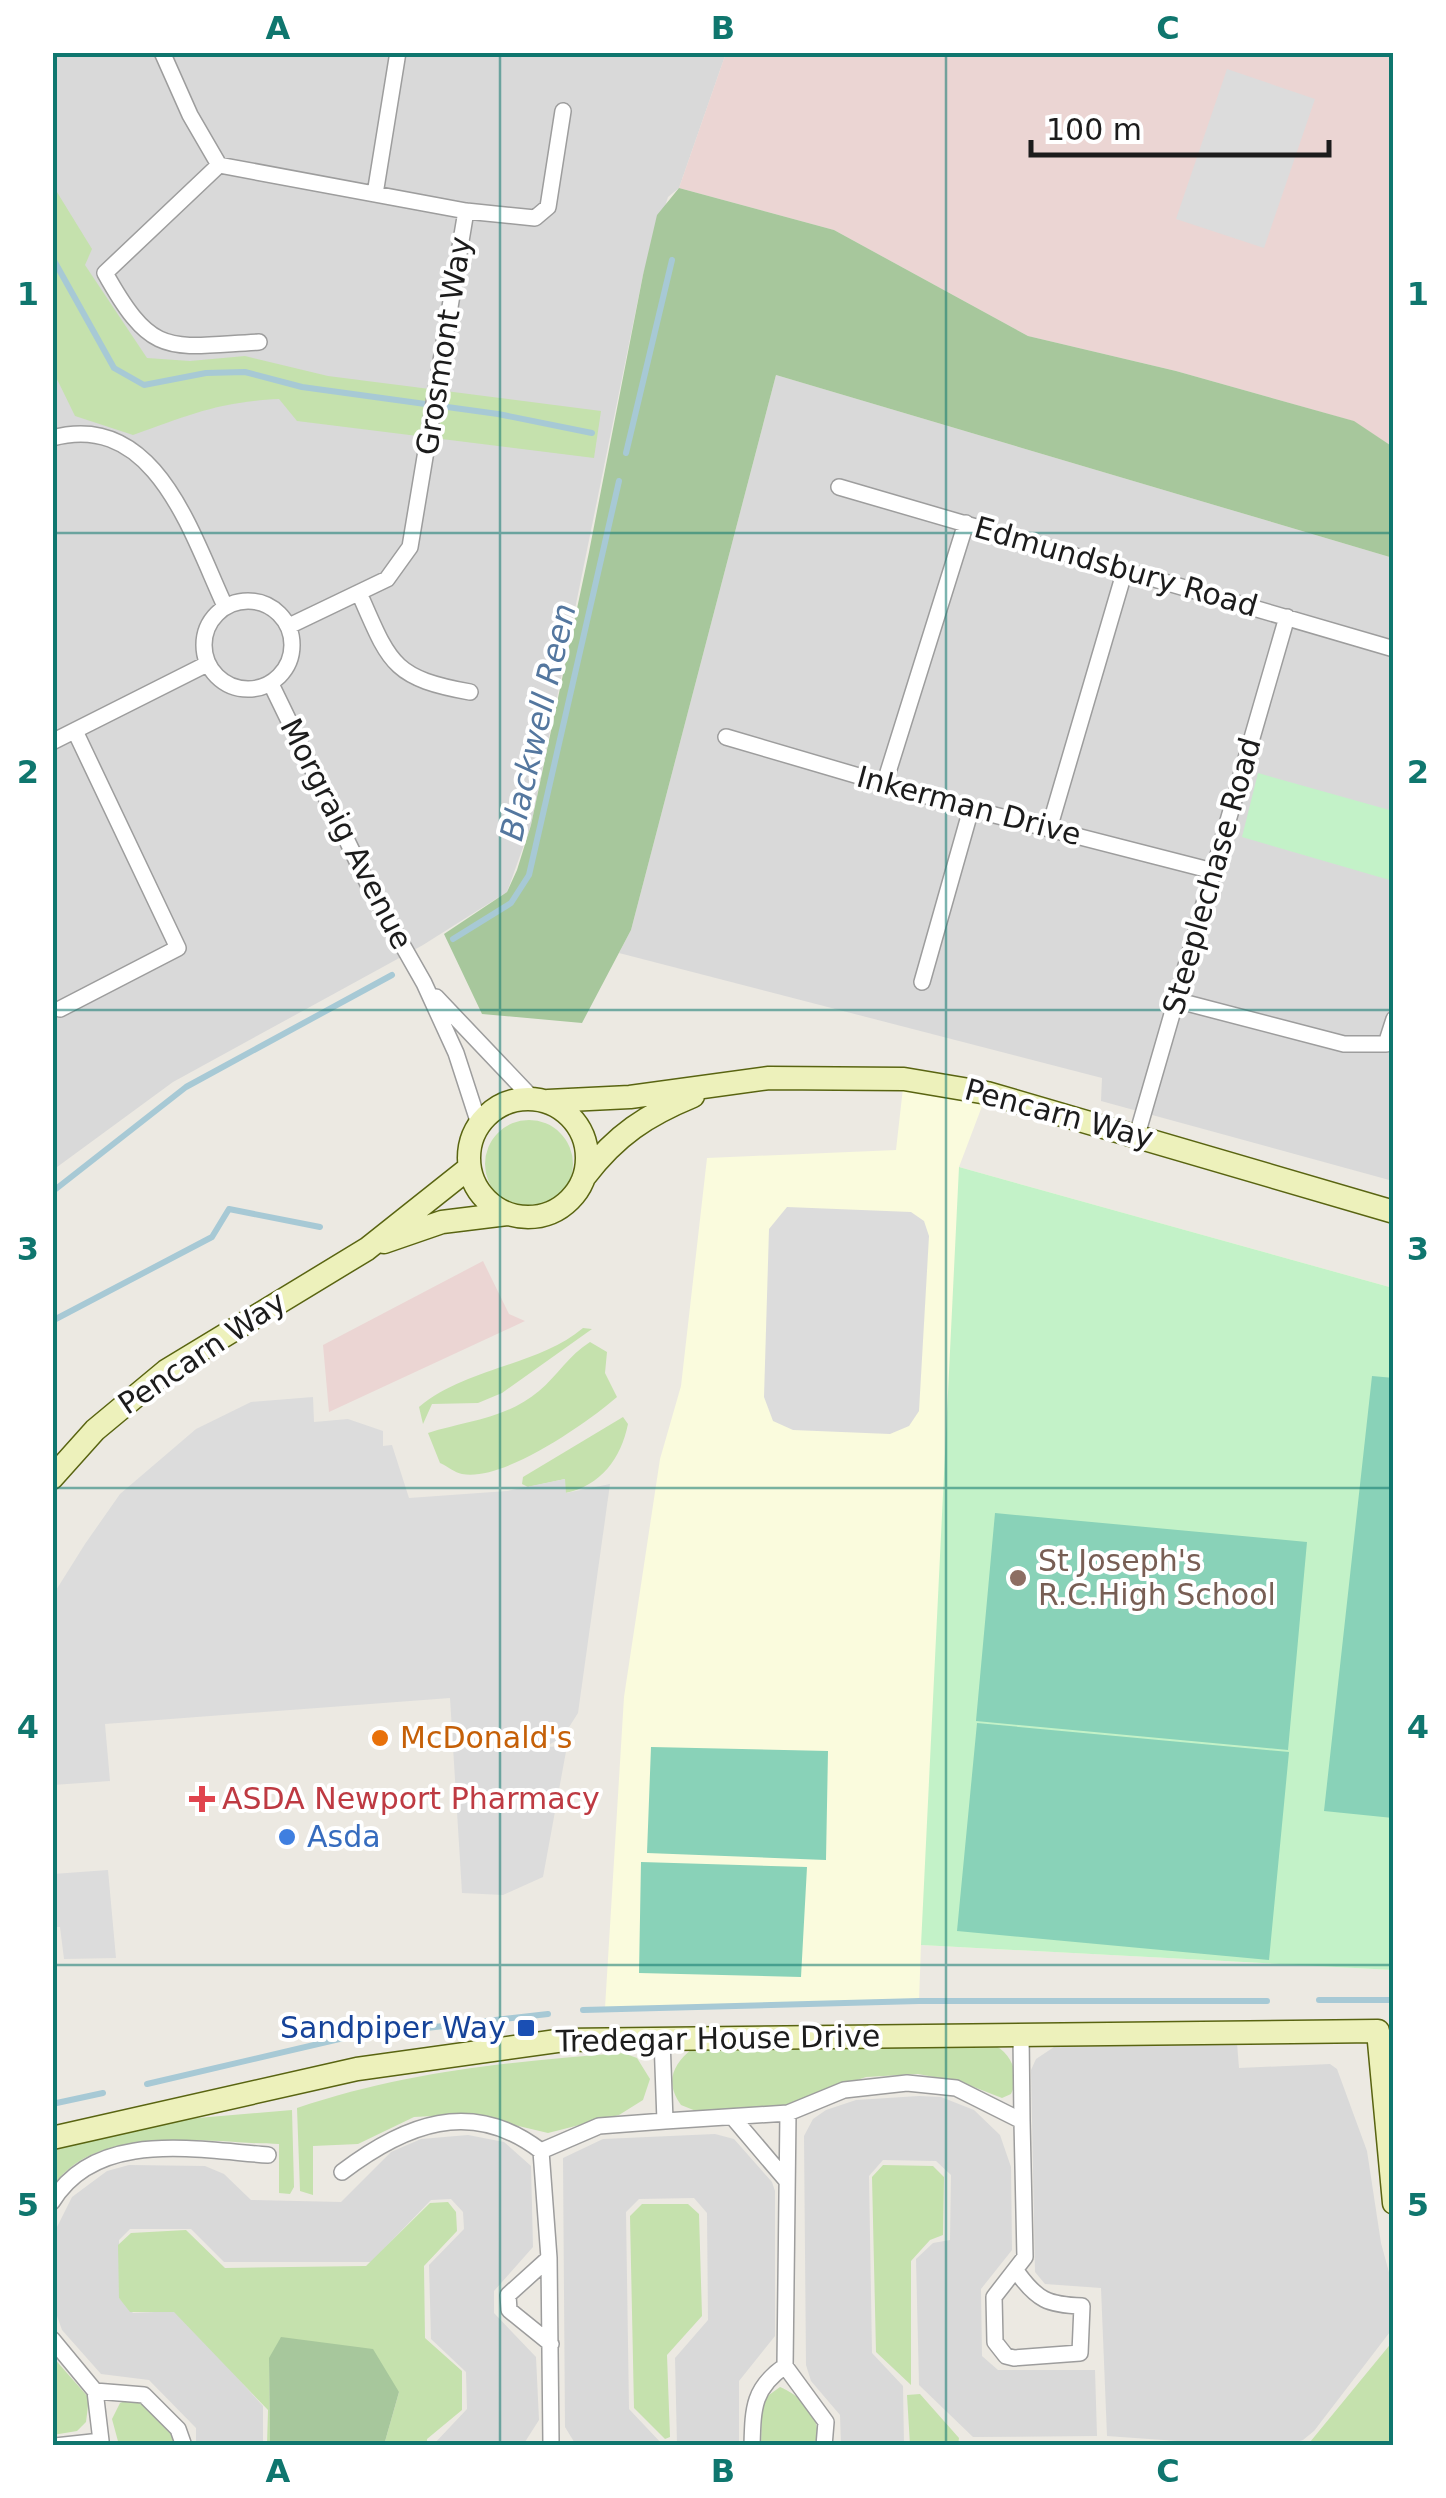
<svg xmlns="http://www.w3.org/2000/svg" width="1446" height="2498" viewBox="0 0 1446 2498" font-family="'DejaVu Sans',sans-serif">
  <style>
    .residential { fill: #d9d9d9 }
    .commercial { fill: #ebd5d3 }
    .education { fill: #fafbdd }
    .grass { fill: #c5e1ad }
    .forest { fill: #a7c79c }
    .park { fill: #c3f2c8 }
    .pitch { fill: #89d2b8 }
    .parking { fill: #dcdcdc }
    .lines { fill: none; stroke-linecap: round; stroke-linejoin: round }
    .stream { stroke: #a7c9d5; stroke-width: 6 }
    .street-casing { stroke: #9d9d9d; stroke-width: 18 }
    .secondary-casing { stroke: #596411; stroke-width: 25 }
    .street { stroke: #fff; stroke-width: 15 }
    .secondary { stroke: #edf1bb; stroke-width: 22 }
    .grid { fill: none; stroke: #0f766e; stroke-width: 2.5; stroke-opacity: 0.55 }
    .education-dot { fill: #8d6e63; stroke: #fff; stroke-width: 4 }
    .food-dot { fill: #e8710a; stroke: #fff; stroke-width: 4 }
    .health-dot { fill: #e0444e; stroke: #fff; stroke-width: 4 }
    .shop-dot { fill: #3f7fe0; stroke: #fff; stroke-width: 4 }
    .transit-dot { fill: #1a4fb4; stroke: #fff; stroke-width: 4 }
    .labels { text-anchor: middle; stroke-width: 8; stroke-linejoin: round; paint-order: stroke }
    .street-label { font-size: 30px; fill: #1c1c1c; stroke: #fff }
    .education-label { font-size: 30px; fill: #785e54; stroke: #fff; text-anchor: start }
    .food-label { font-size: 30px; fill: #c56008; stroke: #fff; text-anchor: start }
    .health-label { font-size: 30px; fill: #be3a42; stroke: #fff; text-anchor: start }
    .shop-label { font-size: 30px; fill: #366cbe; stroke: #fff; text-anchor: start }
    .transit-label { font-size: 30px; fill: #164399; stroke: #fff; text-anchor: end }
    .water-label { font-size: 32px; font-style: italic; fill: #54779f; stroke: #fff }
    .neatline { fill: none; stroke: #0f766e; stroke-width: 4 }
    .grid-label { font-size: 32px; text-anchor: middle; font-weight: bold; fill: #0f766e }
  </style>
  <rect width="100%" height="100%" fill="#ece9e2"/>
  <!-- residential -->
  <path class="residential" d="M53,53h673l-47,135 -11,9 -25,78 -112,550 -24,67 -84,53 -250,137 -120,88z
    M776,375l617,183v623l-292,-80 1,-23 -483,-125 12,-23z
    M1237,2043l2,25 91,-4 7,5 30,82 14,92 12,44v41l-79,103 -11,9 -17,5h-53l-126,-9 -6,-148 -56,-4 -10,-12 -4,-202 5,-11 21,-14z
    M919,2096l22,1 33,13 26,25 11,32 1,83 -31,39 1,67 16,14h97l2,66 -124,1 -54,-52 -3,-126 17,-16 17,-3 1,-65 -15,-14 -53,-1 -14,16 3,177 31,33 1,59h-63l-1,-30 -29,-34 -5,-16 -2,-229 9,-17 13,-9 30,-10z
    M715,2134l19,5 38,43 3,9v145l-36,45v64h-62l-2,-87 33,-38 -1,-107 -13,-15 -55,1 -13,13 3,197 34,36h-87l-11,-18 -2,-269 40,-19z
    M468,2135l36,7 27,24 2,81 -39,44v22l42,44 3,63 -16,25h-90l34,-36 -1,-37 -35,-33 -2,-74 35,-36 -1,-17 -12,-13 -20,1 -60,62h-147l-33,-33h-61l-11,11v58l14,15 44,-2 86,95v39h-67v-17l-47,-48 -48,-6 -39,-44 -6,-17v-84l16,-32 35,-26 22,-6 76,1 19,8 27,26 90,2 50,-50 30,-13z"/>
  <!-- commercial -->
  <path class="commercial" d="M726,53h667v394l-40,-26 -177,-50 -148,-35 -194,-106 -155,-42z
    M483,1261l26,53 16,7 -196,91 -6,-67z"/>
  <!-- education -->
  <path class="education" d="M904,1079l83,14 -28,74 434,121v682l-472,-25 -2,56 -314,7 19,-311 36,-238 21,-73 26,-228 189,-8z"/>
  <!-- grass -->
  <path class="grass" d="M52,184l40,65 -7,16 62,93 43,3 55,-5 83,20 273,35 -7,47 -297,-37 -18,-22c-62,3 -89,16 -146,36l-58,-19 -22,-45v-20l4,-2 -5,-8z
    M485 1164a44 44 0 1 1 88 0a44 44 0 1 1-88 0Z
    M583,1328l9,1 -90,64 -24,10 -46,1 -9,20 -4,-17c48,-40 119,-41 164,-79z
    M590,1342l17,10 -2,21 12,24c-30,26 -114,85 -155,77 -7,-1 -15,-8 -22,-11l-12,-30c38,-12 78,-14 111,-42 19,-16 29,-35 51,-49z
    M623,1417l5,7c-7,34 -27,62 -63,69v-14l-37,8 -6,-3 1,-7z
    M996,2046c17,10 24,30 15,48l-9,4 -41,-16 -43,-8 -52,3 -89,31 -71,7 -25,-10c-16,-22 -9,-40 11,-56z
    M623,2053l14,5 13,21 -7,21 -24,15 -71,18 -79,-19 -55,3 -56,27 -45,2v49l-13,-4 -3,-83c110,-37 211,-46 326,-55z
    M292,2110l2,77 -4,7 -11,-1v-49c-67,-1 -185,-22 -226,43v-37l121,-30z
    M883,2165l50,1 11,11 -1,58 -13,5 -19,21v124l-35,-33 -4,-175z
    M448,2202l8,10 1,19 -33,35 1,72 37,33v39l-35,29v6h-43l15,-53 -130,-34 1,87h-3l1,-35 -94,-98h-44l-11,-14 -1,-53 13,-12 55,-3 39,38 141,-2 64,-63z
    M642,2204h46l11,10 3,102 -35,39 3,82 -5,2 -31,-31 -4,-192z
    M1393,2341v104h-88l5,-3z
    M52,2356l37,42 -3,24 -9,9 -24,4z
    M780,2387c22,9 46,34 34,58l-53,1 1,-46z
    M920,2394l39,44 -1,7h-48l-3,-50z
    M130,2399c21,6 39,26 47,46h-58l-7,-26 8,-16z"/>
  <!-- forest -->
  <path class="forest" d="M679,188l155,42 194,106 148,35 178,50 39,26v111l-617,-183 -145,555 -49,93 -100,-9 -38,-80 63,-42 10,-22 14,-45 58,-273 54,-277 14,-60z
    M281,2337l92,12 26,43 -15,53h-114l-1,-87z"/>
  <!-- park -->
  <path class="park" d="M1258,773l135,38v70l-151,-44z
    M959,1167l434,121v682l-472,-25z"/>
  <!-- pitch -->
  <path class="pitch" d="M1372,1376l22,2 -1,440 -69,-7z
    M995,1513l312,29 -19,208 -312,-29z
    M977,1723l312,29 -20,208 -312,-29z
    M651,1747l177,4 -2,109 -179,-7z
    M641,1862l166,5 -6,110 -162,-4z"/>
  <!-- parking -->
  <path class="parking" d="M1227,69l88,30 -51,149 -88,-29z
    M787,1207l124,5 13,9 5,15 -10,175 -10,15 -19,8 -97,-4 -20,-9 -9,-24 5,-168z
    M313,1397l1,25 34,-3 35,12v15l9,-1 17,53 98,-7 58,-12 1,14 44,-9 -32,229 -14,22 -18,12 21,-1 -24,131 -40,18 -41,-2 -12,-195 -345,26 5,57 -57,4v-190l32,-51 35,-50 76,-65 55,-27z
    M108,1870l8,88 -52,1 -4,-32h-7v-53z"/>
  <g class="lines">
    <!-- stream -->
    <path class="stream" d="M52,257l62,111 30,17 62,-12 39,-1 57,15 196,27 94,19
      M626,453l46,-193
      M453,939l58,-36 18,-28 90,-394
      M52,1192l134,-105 206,-112
      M52,1321l160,-84 17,-28 91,18
      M1319,2000h75
      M583,2010l336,-9h348
      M147,2084l201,-47 200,-23
      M52,2104l51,-11"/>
    <!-- street casing -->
    <g class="street-casing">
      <path id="street" d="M162,52l28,63 29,50 247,46 69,7 13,-11 15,-96
        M219,165l-114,108c48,86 63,74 154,69
        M375,194l23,-142
        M52,438c103,-28 139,95 173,168
        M839,487l555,162
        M360,595c30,69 33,83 110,97
        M204 645a44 44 0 1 1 88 0a44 44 0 1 1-88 0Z
        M289,626l98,-47 23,-32 56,-336
        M271,684l99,204 54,95 32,70 23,71
        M726,737l245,72 242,62
        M52,742l155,-78
        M884,785l82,-262
        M1049,829l76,-259
        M922,982l49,-173
        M436,997l96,101
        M1175,1000l169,44h42l8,-25
        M60,1009l118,-61 -103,-217
        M1137,1135l150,-518
        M1021,2035l1,86
        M788,2113l-3,253 41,56 -2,24
        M735,2120l51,60
        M665,2121l123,-8 56,-23 63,-7 49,5 66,33 3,136 -31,40 1,45 11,14 8,2 66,-5 2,-47c-34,-1 -45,-6 -65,-34
        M541,2151l8,107 2,185
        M342,2172c62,-47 129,-75 199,-21l58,-25 66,-5 -3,-82
        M52,2202c44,-73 144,-52 216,-47
        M549,2258l-41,37 1,15 42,34
        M52,2339l43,52 6,50 -46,5
        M95,2391l49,4 34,34 6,17
        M752,2446c1,-38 1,-58 33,-80"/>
    </g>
    <!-- secondary casing -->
    <g class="secondary-casing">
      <path id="secondary" d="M469 1158a59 59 0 1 1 118 0a59 59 0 1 1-118 0Z
        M548,1101l82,-4 139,-19 135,1 83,14 407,119
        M585,1176c31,-41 62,-61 108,-80
        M384,1242l58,-20 65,-8
        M52,1478l43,-48 71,-59 201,-122 102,-81
        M52,2138l305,-69 207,-29 814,-9 16,172"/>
    </g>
    <!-- street -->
    <use href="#street" class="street"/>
    <!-- secondary -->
    <use href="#secondary" class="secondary"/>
  </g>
  <!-- grid -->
  <path class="grid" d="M500,52v2394M946,52v2394M52,533h1342M52,1010h1342M52,1488h1342M52,1965h1342"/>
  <!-- markers -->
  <circle class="education-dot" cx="1018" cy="1578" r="10"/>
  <circle class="food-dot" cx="380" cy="1738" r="10"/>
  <path class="health-dot" d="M197 1784h10v10h10v10h-10v10h-10v-10h-10v-10h10z"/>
  <circle class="shop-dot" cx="287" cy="1837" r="10"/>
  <rect class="transit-dot" x="516" y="2018" width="20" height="20" rx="5"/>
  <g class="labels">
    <!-- street labels -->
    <g class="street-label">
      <text transform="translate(444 346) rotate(-81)" y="10">Grosmont Way</text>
      <text transform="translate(1116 567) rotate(16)" y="10">Edmundsbury Road</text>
      <text transform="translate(969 806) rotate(15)" y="10">Inkerman Drive</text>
      <text transform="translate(346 834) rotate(63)" y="10">Morgraig Avenue</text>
      <text transform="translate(1212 876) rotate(-74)" y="10">Steeplechase Road</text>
      <text transform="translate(1059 1114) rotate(15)" y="10">Pencarn Way</text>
      <text transform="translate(202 1353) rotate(-34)" y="10">Pencarn Way</text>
      <text transform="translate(718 2039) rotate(-1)" y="10">Tredegar House Drive</text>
    </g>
    <!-- education labels -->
    <g class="education-label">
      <text x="1038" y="1571">St Joseph's<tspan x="1038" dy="34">R.C.High School</tspan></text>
    </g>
    <!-- food labels -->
    <g class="food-label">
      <text x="400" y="1748">McDonald's</text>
    </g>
    <!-- health labels -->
    <g class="health-label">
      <text x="222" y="1809">ASDA Newport Pharmacy</text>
    </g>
    <!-- shop labels -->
    <g class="shop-label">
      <text x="307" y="1847">Asda</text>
    </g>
    <!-- transit labels -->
    <g class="transit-label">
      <text x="506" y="2038">Sandpiper Way</text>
    </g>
    <!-- water labels -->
    <g class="water-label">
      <text transform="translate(538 722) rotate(-77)" y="11">Blackwell Reen</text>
    </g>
  </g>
  <!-- border -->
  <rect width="1446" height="2498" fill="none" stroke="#ffffff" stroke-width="110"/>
  <!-- scale -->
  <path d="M1031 140v15h298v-15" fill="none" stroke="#1c1c1c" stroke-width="5"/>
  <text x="1046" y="140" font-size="30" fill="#1c1c1c" stroke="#ffffff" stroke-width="8" paint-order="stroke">100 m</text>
  <rect x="55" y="55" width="1336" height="2388" class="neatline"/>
  <g class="grid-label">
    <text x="278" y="39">A</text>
    <text x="723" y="39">B</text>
    <text x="1168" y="39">C</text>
    <text x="28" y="305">1</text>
    <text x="1418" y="305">1</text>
    <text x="28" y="783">2</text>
    <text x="1418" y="783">2</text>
    <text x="28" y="1260">3</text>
    <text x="1418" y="1260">3</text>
    <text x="28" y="1738">4</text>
    <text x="1418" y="1738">4</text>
    <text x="28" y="2216">5</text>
    <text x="1418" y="2216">5</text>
    <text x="278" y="2482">A</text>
    <text x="723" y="2482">B</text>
    <text x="1168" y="2482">C</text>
  </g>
</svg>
